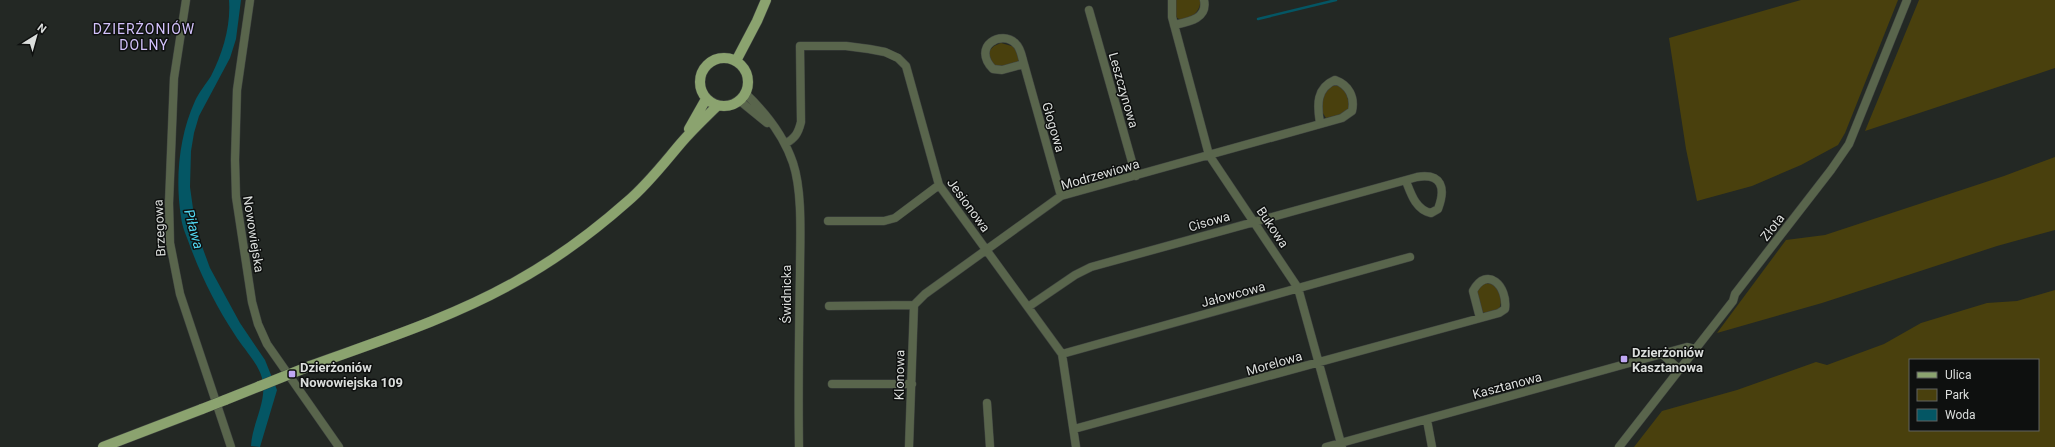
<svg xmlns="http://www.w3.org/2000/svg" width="2055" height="447" viewBox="0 0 2055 447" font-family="Roboto,sans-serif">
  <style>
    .green { fill: #49400d; fill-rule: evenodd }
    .water { fill: #045664 }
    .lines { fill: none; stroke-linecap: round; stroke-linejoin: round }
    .stream { stroke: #045664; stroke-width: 2.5 }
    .minor-casing { stroke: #404541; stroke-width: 9 }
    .major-casing { stroke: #404541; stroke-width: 11 }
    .minor { stroke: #59654c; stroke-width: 8 }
    .major { stroke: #8ba36f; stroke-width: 10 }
    .major-bridge-casing { stroke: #404541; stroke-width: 11; stroke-linecap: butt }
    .major-bridge { stroke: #8ba36f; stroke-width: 10 }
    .poi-dot { fill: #c0a8f4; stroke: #0e100f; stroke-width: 1.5 }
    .labels { text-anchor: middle; stroke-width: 3; stroke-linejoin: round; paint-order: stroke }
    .street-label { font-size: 13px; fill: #dbdedc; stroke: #0e100f }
    .poi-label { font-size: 13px; font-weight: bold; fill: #dbdedc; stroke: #0e100f; text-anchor: start }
    .neighbourhood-label { font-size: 14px; letter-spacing: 1px; fill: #d2c1fa; stroke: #0e100f }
    .water-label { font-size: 14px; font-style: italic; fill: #52d8f2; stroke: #0e100f }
  </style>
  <rect width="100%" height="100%" fill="#232824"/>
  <!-- green -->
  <path class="green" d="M1175,0h25c2,13 -17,27 -26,15z
    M1801,0h97l-53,133 -7,12 -37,20 -49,21 -55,15 -11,-52 -17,-111z
    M1919,0h136v68l-190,63z
    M1001,43l14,4 4,13 -3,3 -15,5 -9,-4 -4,-12 6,-6z
    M1333,85c13,-1 16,14 16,24l-3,4 -20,5 -5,-8 3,-19z
    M2055,157v73l-58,16 -175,57 -105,30 69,-93 39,-5 179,-59z
    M1485,283l9,1 8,14 -3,12 -15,3c-7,-6 -8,-17 -6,-25z
    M2055,290v157h-421l28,-36 75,-21 79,-28 11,3 57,-21 37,-21 66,-20 30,-2zM1910,360h128v70h-128z"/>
  <!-- water -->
  <path class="water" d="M229,0h12l-5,39 -6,19 -31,58 -5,17 -3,18 -1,36 6,43 14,38 30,55 25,37 12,30 -17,57 -9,-1c1,-23 17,-45 11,-68 -4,-15 -19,-30 -27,-43 -19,-29 -33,-57 -45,-89 -3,-9 -8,-19 -9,-29 -6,-38 -2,-81 14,-116 4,-9 11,-17 16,-25 12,-23 20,-51 18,-76z"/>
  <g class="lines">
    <!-- stream -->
    <path class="stream" d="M1258,19l78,-19"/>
    <!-- minor casing -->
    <g class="minor-casing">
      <path id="minor" d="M186,0l-12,78 -5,125 1,40 10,51 51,153
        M250,0l-13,90 -2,70 1,37 16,105 6,22 9,20 72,103
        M1172,0v17l37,138 89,133 44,159
        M1089,10l47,166
        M1174,25c14,-3 34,-6 30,-25
        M1024,64l-22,6 -9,-1c-22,-23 9,-40 23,-25 5,4 6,14 8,20l37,132
        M746,94c20,19 38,42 47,69 10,30 7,77 7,109 -1,58 -2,117 -1,175
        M740,101l27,22
        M785,144c10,-6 13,-10 16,-22l-1,-76h46l23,3 16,3 13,6 8,8 33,119 123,169 14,93
        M828,221h56l11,-3 44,-33
        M914,305l11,-11 136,-98 281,-78 10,-7c3,-14 -3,-26 -17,-31 -19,8 -18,25 -15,43
        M829,306l85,-1
        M1028,307l47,-32 16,-8 326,-90c25,-4 29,11 21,32l-7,4c-15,-3 -20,-19 -25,-32
        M1062,354l348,-97
        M1662,354l18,16
        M832,384h80
        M987,403l3,44
        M1427,420l5,27
        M1074,429l425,-116 6,-4c3,-23 -18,-44 -32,-18l7,27
        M909,447l5,-142
        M1326,447l361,-100 8,2
        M1619,447l114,-146 2,-7 96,-124 18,-26 58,-144"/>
    </g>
    <!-- major casing -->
    <g class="major-casing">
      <path id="major" d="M700 82a24 24 0 1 1 48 0a24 24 0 1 1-48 0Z
        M736,61l21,-40 9,-21
        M689,129l17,-30
        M310,366c69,-25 141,-48 205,-84 40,-22 78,-50 113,-81 20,-17 36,-38 53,-58 11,-13 24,-25 36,-37
        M225,400l35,-14
        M103,447l99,-38"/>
    </g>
    <!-- minor -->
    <use href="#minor" class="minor"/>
    <!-- major -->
    <use href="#major" class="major"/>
    <!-- major-bridge casing -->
    <g class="major-bridge-casing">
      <path id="major-bridge" d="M260,386l50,-20
        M202,409l23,-9"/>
    </g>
    <!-- major-bridge -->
    <use href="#major-bridge" class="major-bridge"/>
  </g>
  <!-- markers -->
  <g class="poi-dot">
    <rect x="1620" y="355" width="8" height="8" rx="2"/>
    <rect x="288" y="370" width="8" height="8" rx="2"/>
  </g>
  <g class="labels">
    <!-- street labels -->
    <g class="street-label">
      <text transform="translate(1124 90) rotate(74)" y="5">Leszczynowa</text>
      <text transform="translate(1054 127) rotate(74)" y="5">Głogowa</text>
      <text transform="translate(1100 174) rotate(-16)" y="5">Modrzewiowa</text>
      <text transform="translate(969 205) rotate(54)" y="5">Jesionowa</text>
      <text transform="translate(1209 221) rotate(-16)" y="5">Cisowa</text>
      <text transform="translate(1273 227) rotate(56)" y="5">Bukowa</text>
      <text transform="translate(1772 227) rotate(-52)" y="5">Złota</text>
      <text transform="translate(159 228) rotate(-93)" y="5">Brzegowa</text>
      <text transform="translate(254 234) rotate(81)" y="5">Nowowiejska</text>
      <text transform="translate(786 294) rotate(-90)" y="5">Świdnicka</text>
      <text transform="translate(1233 294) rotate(-15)" y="5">Jałowcowa</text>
      <text transform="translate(1274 363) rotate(-16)" y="5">Morelowa</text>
      <text transform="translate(899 375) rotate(-89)" y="5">Klonowa</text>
      <text transform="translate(1507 385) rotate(-15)" y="5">Kasztanowa</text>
    </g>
    <!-- poi labels -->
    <g class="poi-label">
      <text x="1632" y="357">Dzierżoniów<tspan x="1632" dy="15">Kasztanowa</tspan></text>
      <text x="300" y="372">Dzierżoniów<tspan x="300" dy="15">Nowowiejska 109</tspan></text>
    </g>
    <!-- neighbourhood labels -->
    <g class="neighbourhood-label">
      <text x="144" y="34">DZIERŻONIÓW<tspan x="144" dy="16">DOLNY</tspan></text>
    </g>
    <!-- water labels -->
    <g class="water-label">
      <text transform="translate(194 229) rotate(75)" y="5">Piława</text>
    </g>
  </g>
  <!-- legend -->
  <rect x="1909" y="359" width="130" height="72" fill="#0e100f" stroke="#606261"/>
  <rect x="1917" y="372" width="20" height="6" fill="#8ba36f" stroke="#606261"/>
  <text x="1945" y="379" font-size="12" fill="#dbdedc">Ulica</text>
  <rect x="1917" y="389" width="20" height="12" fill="#49400d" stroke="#606261"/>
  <text x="1945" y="399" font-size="12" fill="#dbdedc">Park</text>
  <rect x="1917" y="409" width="20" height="12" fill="#045664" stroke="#606261"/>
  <text x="1945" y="419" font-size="12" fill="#dbdedc">Woda</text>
  <!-- north arrow -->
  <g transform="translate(36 36) rotate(37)" stroke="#0e100f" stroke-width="3" paint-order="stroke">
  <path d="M0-3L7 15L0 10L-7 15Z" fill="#dbdedc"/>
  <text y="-6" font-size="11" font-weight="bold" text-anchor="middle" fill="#dbdedc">N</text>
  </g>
</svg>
